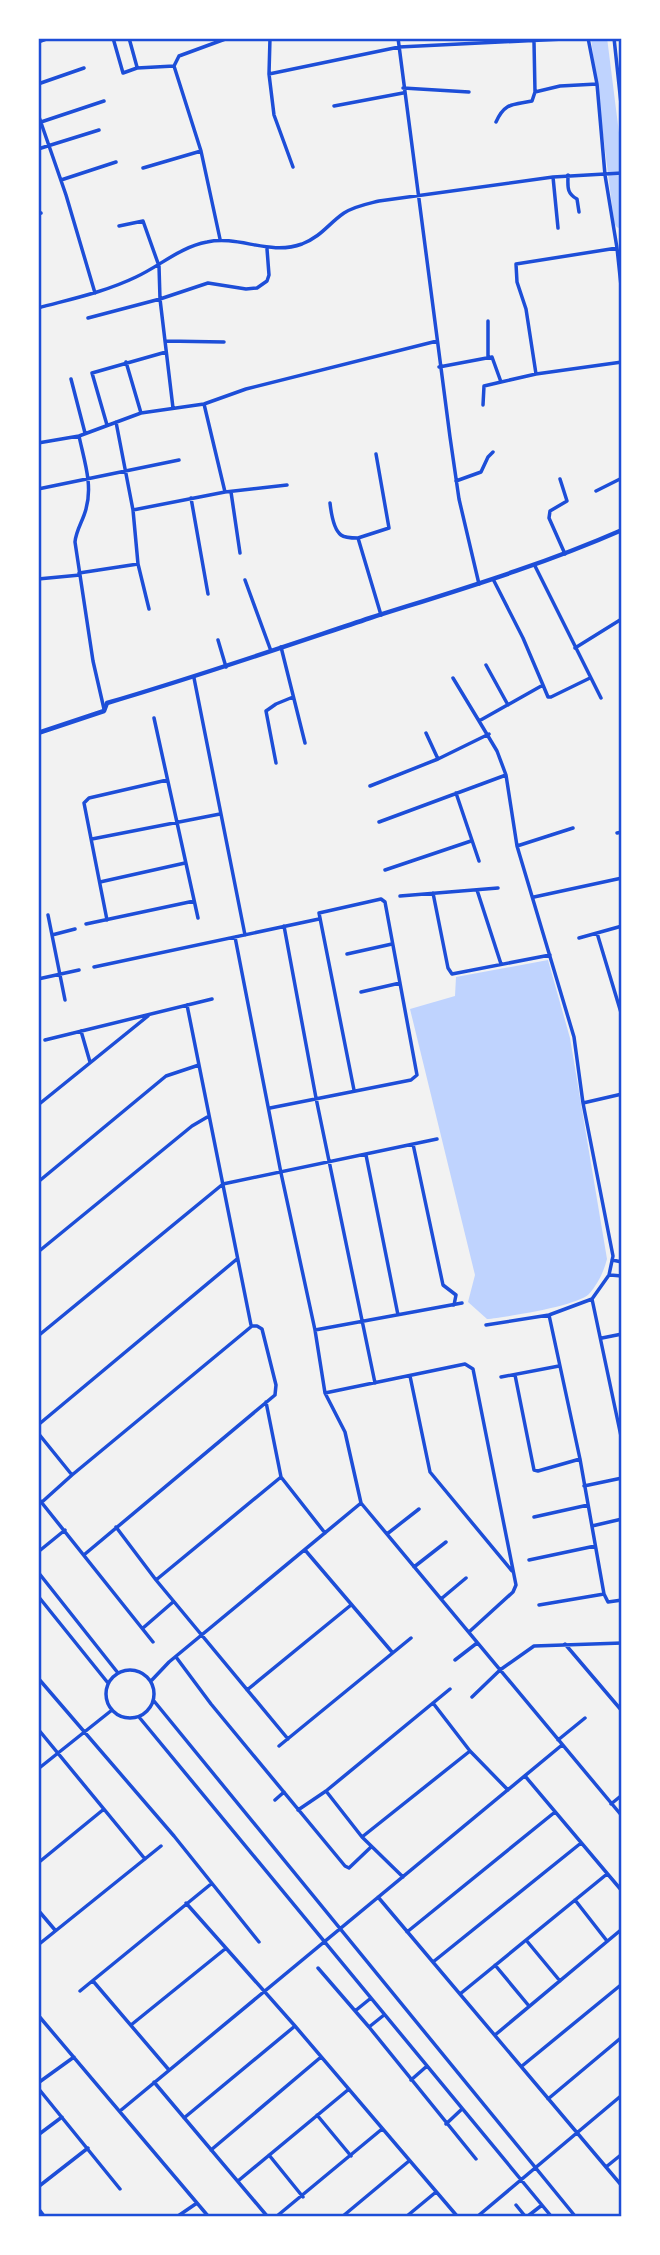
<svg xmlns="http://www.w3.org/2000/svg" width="660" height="2255" viewBox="0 0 660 2255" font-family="'Playfair Display',serif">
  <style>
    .water { fill: #bfd3fe }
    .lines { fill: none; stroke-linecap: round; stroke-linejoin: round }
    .river { stroke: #bfd3fe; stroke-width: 16 }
    .minor { stroke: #1d4ed8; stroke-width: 3.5 }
    .tertiary { stroke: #1d4ed8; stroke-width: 4.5 }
    .neatline { fill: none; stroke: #1d4ed8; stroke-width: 2.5 }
  </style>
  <rect width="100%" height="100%" fill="#f2f2f2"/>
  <!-- water -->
  <path class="water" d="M548,960l22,78 37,221c-3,12 -9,25 -18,35 -12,12 -82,23 -102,25l-19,-17 7,-27 -65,-266 45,-13 1,-19z"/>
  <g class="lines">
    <!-- river -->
    <path class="river" d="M599,38l23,183"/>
    <!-- minor -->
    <path class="minor" d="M113,38l10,35 14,-5 37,-2
      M129,38l8,29
      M270,38l-1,36 5,41 19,52
      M398,38l52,399 9,62 20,85
      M588,38l9,46 8,91 12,73 5,47
      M614,38l8,75
      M38,42l11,-4
      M534,42l1,50
      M269,74l130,-27 185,-9
      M38,84l46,-16
      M403,88l66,4
      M334,106l69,-13
      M38,114l28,81 29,98
      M41,122l63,-21
      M496,122c9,-20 17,-17 36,-21l3,-9 25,-6 37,-2
      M38,149l61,-19
      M143,168l58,-17
      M568,175c0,11 -2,18 9,24l2,13
      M553,177l5,51
      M61,180l55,-18
      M38,214l3,-1
      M119,226l24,-5 16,45 1,33 13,109
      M220,239l-19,-88 -27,-85 5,-10 49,-18
      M38,308c33,-9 67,-16 98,-31 24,-11 44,-30 71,-35 32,-7 62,14 95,2 20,-8 26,-20 42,-31 11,-7 23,-9 35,-12l174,-24 69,-4
      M88,318l72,-19 48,-16 38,6 11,-1 10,-7 2,-6 -2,-26
      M165,341l59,1
      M488,357v-36
      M126,362l15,51
      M439,367l53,-10 9,25 -17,4 -1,19
      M536,374l-10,-65 -9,-27 -1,-18 101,-16
      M71,379l14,54
      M501,382l35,-8 86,-12
      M204,404l21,88
      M116,422l17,88 5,54
      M107,425l-15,-52 74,-21
      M79,436c5,24 14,49 7,73 -3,12 -10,21 -11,33l18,119 11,48
      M38,443l41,-7 62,-23 63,-9 42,-15 191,-48
      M376,454l13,74 -31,10 23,77
      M560,479l7,22 -17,10 -1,7 16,36
      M456,481l25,-9 7,-15 5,-5
      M38,489l141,-29
      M596,491l26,-13
      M231,492l9,61
      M191,498l17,96
      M330,503c1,9 3,26 11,32 4,3 12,3 17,3
      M133,510l92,-18 62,-7
      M535,566l66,132
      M79,573l59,-9 11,45
      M38,579l42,-4
      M245,580l26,71
      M218,640l8,27
      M281,647l24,96
      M575,648l45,-28
      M486,665l22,40
      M194,678l51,257
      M453,678l26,43
      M543,685l5,12h3l39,-19
      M154,718l44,200
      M426,733l12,26
      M276,763l-10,-52 10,-7 17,-7
      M370,786l68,-27 51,-25
      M456,793l23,68
      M379,822l127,-47
      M617,833l5,-1
      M92,839l128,-25
      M517,846l56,-18
      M385,870l86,-29
      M100,882l85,-19
      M477,890l24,74
      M433,893l15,75 4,6 98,-19
      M400,896l98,-8
      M534,897l88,-19
      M48,915l17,85
      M107,920l-23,-117 5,-5 78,-18
      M86,924l108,-23
      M284,926l32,172 59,285
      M597,933l25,83
      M52,935l23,-6
      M235,937l46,236 34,157 10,63 20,39 16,71 261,313
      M579,938l43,-12
      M347,954l45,-10
      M94,967l225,-48
      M38,979l41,-9
      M361,992l39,-9
      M187,1005l64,320
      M81,1031l9,31
      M45,1040l167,-41
      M583,1103l39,-9
      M38,1105l110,-89
      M270,1108l141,-28 6,-5 -32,-173 -4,-3 -62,14 35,177
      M413,1144l30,141 13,10 -2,10
      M366,1155l32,160
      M38,1182l128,-106 33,-11
      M38,1252l154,-126 17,-10
      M612,1260l10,2
      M610,1275l12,1
      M592,1299l30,142
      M549,1315l31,144 24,135 4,8 14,-2
      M486,1325l63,-10 43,-16 17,-24 4,-19 -30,-153 -9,-66 -57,-191 -11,-71 -9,-24 -18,-30 64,-36 -20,-47 -30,-59
      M315,1330l147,-27
      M38,1336l185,-152 214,-45
      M602,1338l20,-4
      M515,1375l19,95 4,1 42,-12
      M410,1376l20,96 82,99
      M501,1377l58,-11
      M325,1393l140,-29 8,5 43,216 -3,7 -44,40
      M266,1402l15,75 44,56
      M38,1425l199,-166
      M38,1433l34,42
      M584,1486l38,-8
      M38,1498l115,144
      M42,1502l30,-27 180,-149h5l5,3 14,56 -1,10 -190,159
      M534,1517l54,-12
      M592,1526l30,-7
      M116,1527l40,53 132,159
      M387,1534l32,-25
      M305,1550l87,102
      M38,1552l27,-22
      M529,1560l66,-14
      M414,1567l32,-25
      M38,1572l80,101
      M156,1580l125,-103
      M38,1596l70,87
      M441,1599l25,-21
      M539,1605l65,-11
      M143,1628l30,-26
      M565,1644l57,67
      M176,1657l35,47 134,162 4,2 22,-21
      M455,1660l22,-17
      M106 1694a24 24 0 1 1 48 0a24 24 0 1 1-48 0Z
      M38,1678l136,158 85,106
      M151,1681l18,-19 192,-159
      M247,1690l104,-85
      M472,1697l28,-27 34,-24 88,-3
      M154,1701l421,515
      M433,1703l37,48 38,39
      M139,1717l412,499
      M38,1729l107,130
      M558,1740l27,-22
      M279,1746l132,-108
      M38,1769l74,-59
      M525,1776l97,115
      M326,1791l36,46 41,40
      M275,1800l9,-8
      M611,1804l11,-9
      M298,1810l28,-19 124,-102
      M362,1837l108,-86
      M38,1863l66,-54
      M378,1897l244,289
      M575,1900l32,41
      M186,1903l109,123 162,190
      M38,1910l17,20
      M407,1932l148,-120
      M526,1940l34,41
      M38,1945l123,-99
      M433,1962l148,-119
      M495,1965l34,41
      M318,1968l51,59 107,132
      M93,1981l76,89
      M80,1991l131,-107
      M460,1994l147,-120
      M355,2011l16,-13
      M38,2015l170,201
      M131,2025l94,-76
      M369,2027l15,-12
      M495,2035l127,-106
      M522,2066l100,-82
      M411,2080l16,-14
      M154,2082l113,134
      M38,2083l36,-26
      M38,2088l82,101
      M548,2099l74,-62
      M120,2111l442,-366
      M317,2115l34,41
      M184,2118l111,-92
      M446,2124l16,-15
      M38,2135l24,-18
      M211,2150l110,-93
      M269,2155l34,42
      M606,2167l16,-13
      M238,2181l111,-92
      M38,2187l50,-39
      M516,2205l9,11
      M38,2208l6,8
      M178,2216l19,-13
      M277,2216l105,-87
      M343,2216l66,-55
      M407,2216l29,-24
      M478,2216l144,-121
      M528,2216l14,-11"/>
    <!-- tertiary -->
    <path class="tertiary" d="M38,733l66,-22 3,-8c89,-26 176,-56 263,-85 85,-27 170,-52 252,-88"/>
  </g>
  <!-- border -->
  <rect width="660" height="2255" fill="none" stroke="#ffffff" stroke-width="80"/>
  <rect x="40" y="40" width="580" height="2175" class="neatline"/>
</svg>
